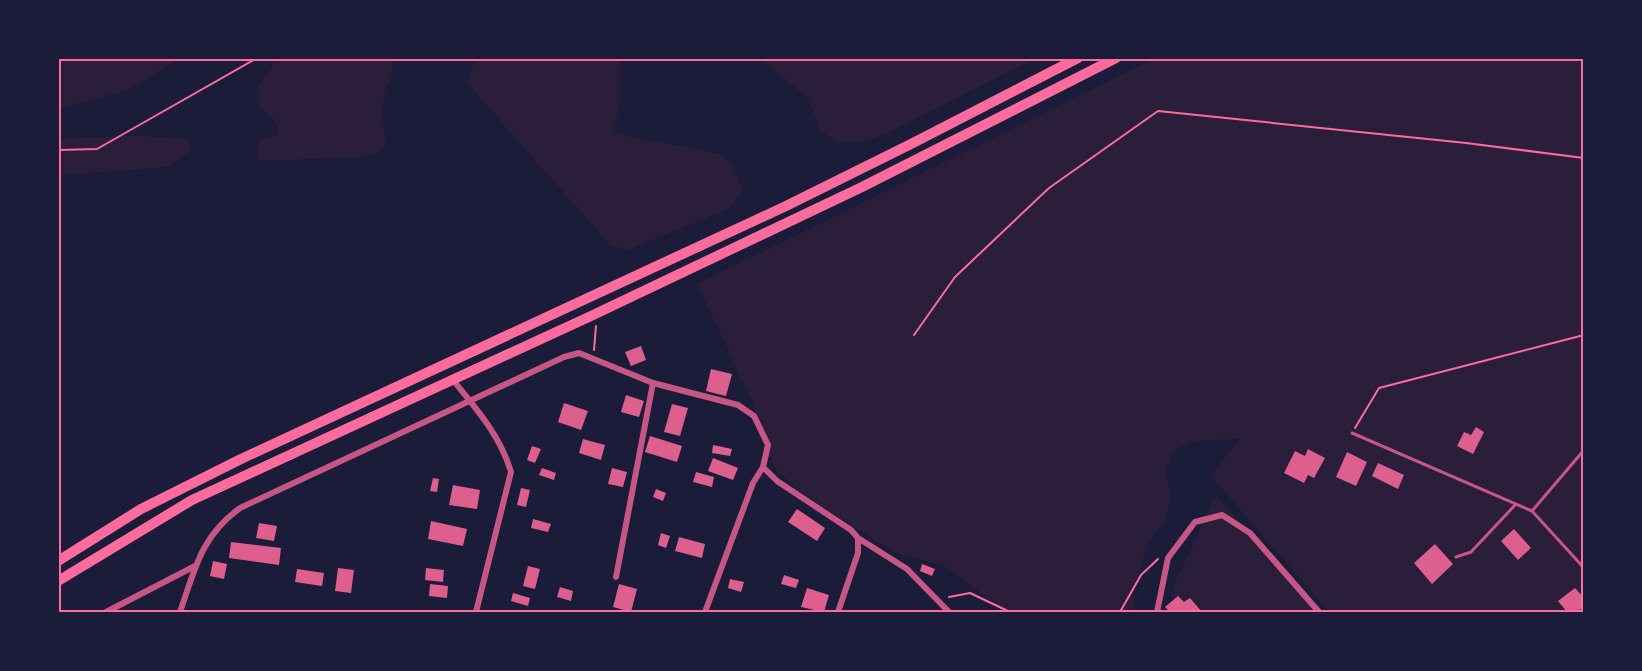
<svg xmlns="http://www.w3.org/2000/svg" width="1642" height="671" viewBox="0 0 1642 671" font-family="'Alegreya Sans',sans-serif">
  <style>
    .green { fill: #2a1e3b }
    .building { fill: #dd5f8e }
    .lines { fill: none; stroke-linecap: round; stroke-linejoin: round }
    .path { stroke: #ff6b9d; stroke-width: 2 }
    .service { stroke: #c65784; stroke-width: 3 }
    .minor { stroke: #c65784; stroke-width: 6 }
    .primary { stroke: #ff6b9d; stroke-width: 10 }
    .neatline { fill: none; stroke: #ff6b9d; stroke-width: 2 }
  </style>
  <rect width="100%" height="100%" fill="#1b1b3a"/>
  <!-- green -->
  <path class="green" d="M58,59l1,-1 121,1 -52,31 -55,15 -14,2z
    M274,59h118l1,15 -8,17 -3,22 4,28 -7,12 -14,4 -105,4 -3,-5 2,-15 20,-7 -3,-12 -15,-14 -5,-18 15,-21z
    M476,59h141l4,4 -1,41 -7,29 107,21c14,12 20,19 22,38l-12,16 -102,42 -17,-4 -144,-163z
    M760,59h274l-140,71 -26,11 -31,1 -17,-11 -12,-33z
    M1153,59h430v553h-254l-118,-136 28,-37 -44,2 -21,9 -8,20 5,27 -5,24 -16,18 -17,53 2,20h-128l-63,-46 -48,-13 -88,-55 -31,-27 -17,-34 -6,-32 -57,-121z
    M139,136l43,2 7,4v10l-22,15 -108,8v-35l28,-3z
    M1216,496l104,116h-145l-1,-28z"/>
  <!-- building -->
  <path class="building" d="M641,346l5,14 -15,6 -6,-14z
    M711,369l21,5 -6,22 -20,-5z
    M626,395l18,6 -5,16 -18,-5z
    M564,403l24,8 -7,19 -23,-8z
    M672,404l16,4 -8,28 -16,-4z
    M1476,427l8,5 -11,22 -16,-8 7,-14 7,3z
    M650,436l32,10 -5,16 -32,-10z
    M583,439l22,6 -4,15 -22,-7z
    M713,445l19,4 -2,7 -18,-3z
    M532,446l9,3 -6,14 -8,-3z
    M1308,449l17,9 -11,20 -6,-3 -4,8 -20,-10 11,-22 10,5z
    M1347,452l20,10 -11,24 -20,-9z
    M713,458l25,10 -5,12 -25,-9z
    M1378,463l26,12 -6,14 -26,-13z
    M542,468l14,5 -2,7 -15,-5z
    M612,468l15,4 -4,15 -15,-3z
    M696,472l18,5 -2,10 -19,-5z
    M433,478l6,1 -2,13 -7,-1z
    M453,485l27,5 -3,19 -28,-4z
    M521,488l9,2 -4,17 -9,-2z
    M656,489l10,4 -3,8 -10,-4z
    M797,509l28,19 -8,13 -29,-19z
    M533,519l18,5 -3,8 -17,-4z
    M431,521l36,8 -4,17 -35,-7z
    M259,523l18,3 -3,15 -18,-3z
    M1514,529l17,19 -13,12 -17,-19z
    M661,533l9,3 -4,12 -8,-3z
    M679,537l26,7 -3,14 -27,-7z
    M231,542l50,6 -2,17 -50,-7z
    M1435,544l18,20 -21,20 -18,-21z
    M213,561l14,3 -3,15 -14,-3z
    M922,564l13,5 -3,7 -12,-5z
    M528,566l12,3 -5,20 -12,-3z
    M338,568l16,2 -3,23 -16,-2z
    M426,568l18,2 -1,12 -18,-2z
    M297,569l27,4 -2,13 -27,-4z
    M784,575l15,5 -3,8 -15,-4z
    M730,579l14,3 -3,10 -13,-4z
    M430,584l18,2 -1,12 -18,-2z
    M619,584l18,5 -6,23 -18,-5z
    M560,587l13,4 -2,10 -14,-4z
    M807,588l22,7 -5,17 -23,-5z
    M1575,588l9,10v9l-8,5h-9l-9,-11z
    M513,593l17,5 -2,8 -17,-5z
    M1178,596l6,6 6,-4 12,14h-32l-5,-5z"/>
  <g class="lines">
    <!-- path -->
    <path class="path" d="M58,150l39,-1 160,-91
      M914,335l41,-58 94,-89 109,-77 308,32 118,15
      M594,350l2,-24
      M1355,428l24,-40 205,-53
      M949,597l21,-4 40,19
      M1120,612l21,-37 17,-16"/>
    <!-- service -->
    <path class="service" d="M1352,433l180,78 52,57
      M1532,511l52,-61
      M1456,557l15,-5 45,-48"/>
    <!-- minor -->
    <path class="minor" d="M453,380c24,30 47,55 58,92l-35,140
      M616,577l37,-194
      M106,612l89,-46
      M180,612c15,-43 21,-76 60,-104l324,-151 15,-4 74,30 85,22 16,11 14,29 -5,22 14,14 74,49 7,8 49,31 42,43
      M705,612l48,-129 10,-16
      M838,612l20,-59v-15
      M1157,612l11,-54 27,-36 27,-7 28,18 69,79"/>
    <!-- primary -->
    <path class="primary" d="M58,561l83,-52 100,-50 545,-253 127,-63 165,-85
      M58,581l134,-81 399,-184 271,-129 254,-129"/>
  </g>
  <!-- border -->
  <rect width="1642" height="671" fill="none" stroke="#1b1b3a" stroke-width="120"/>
  <rect x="60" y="60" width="1522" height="551" class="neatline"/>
</svg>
